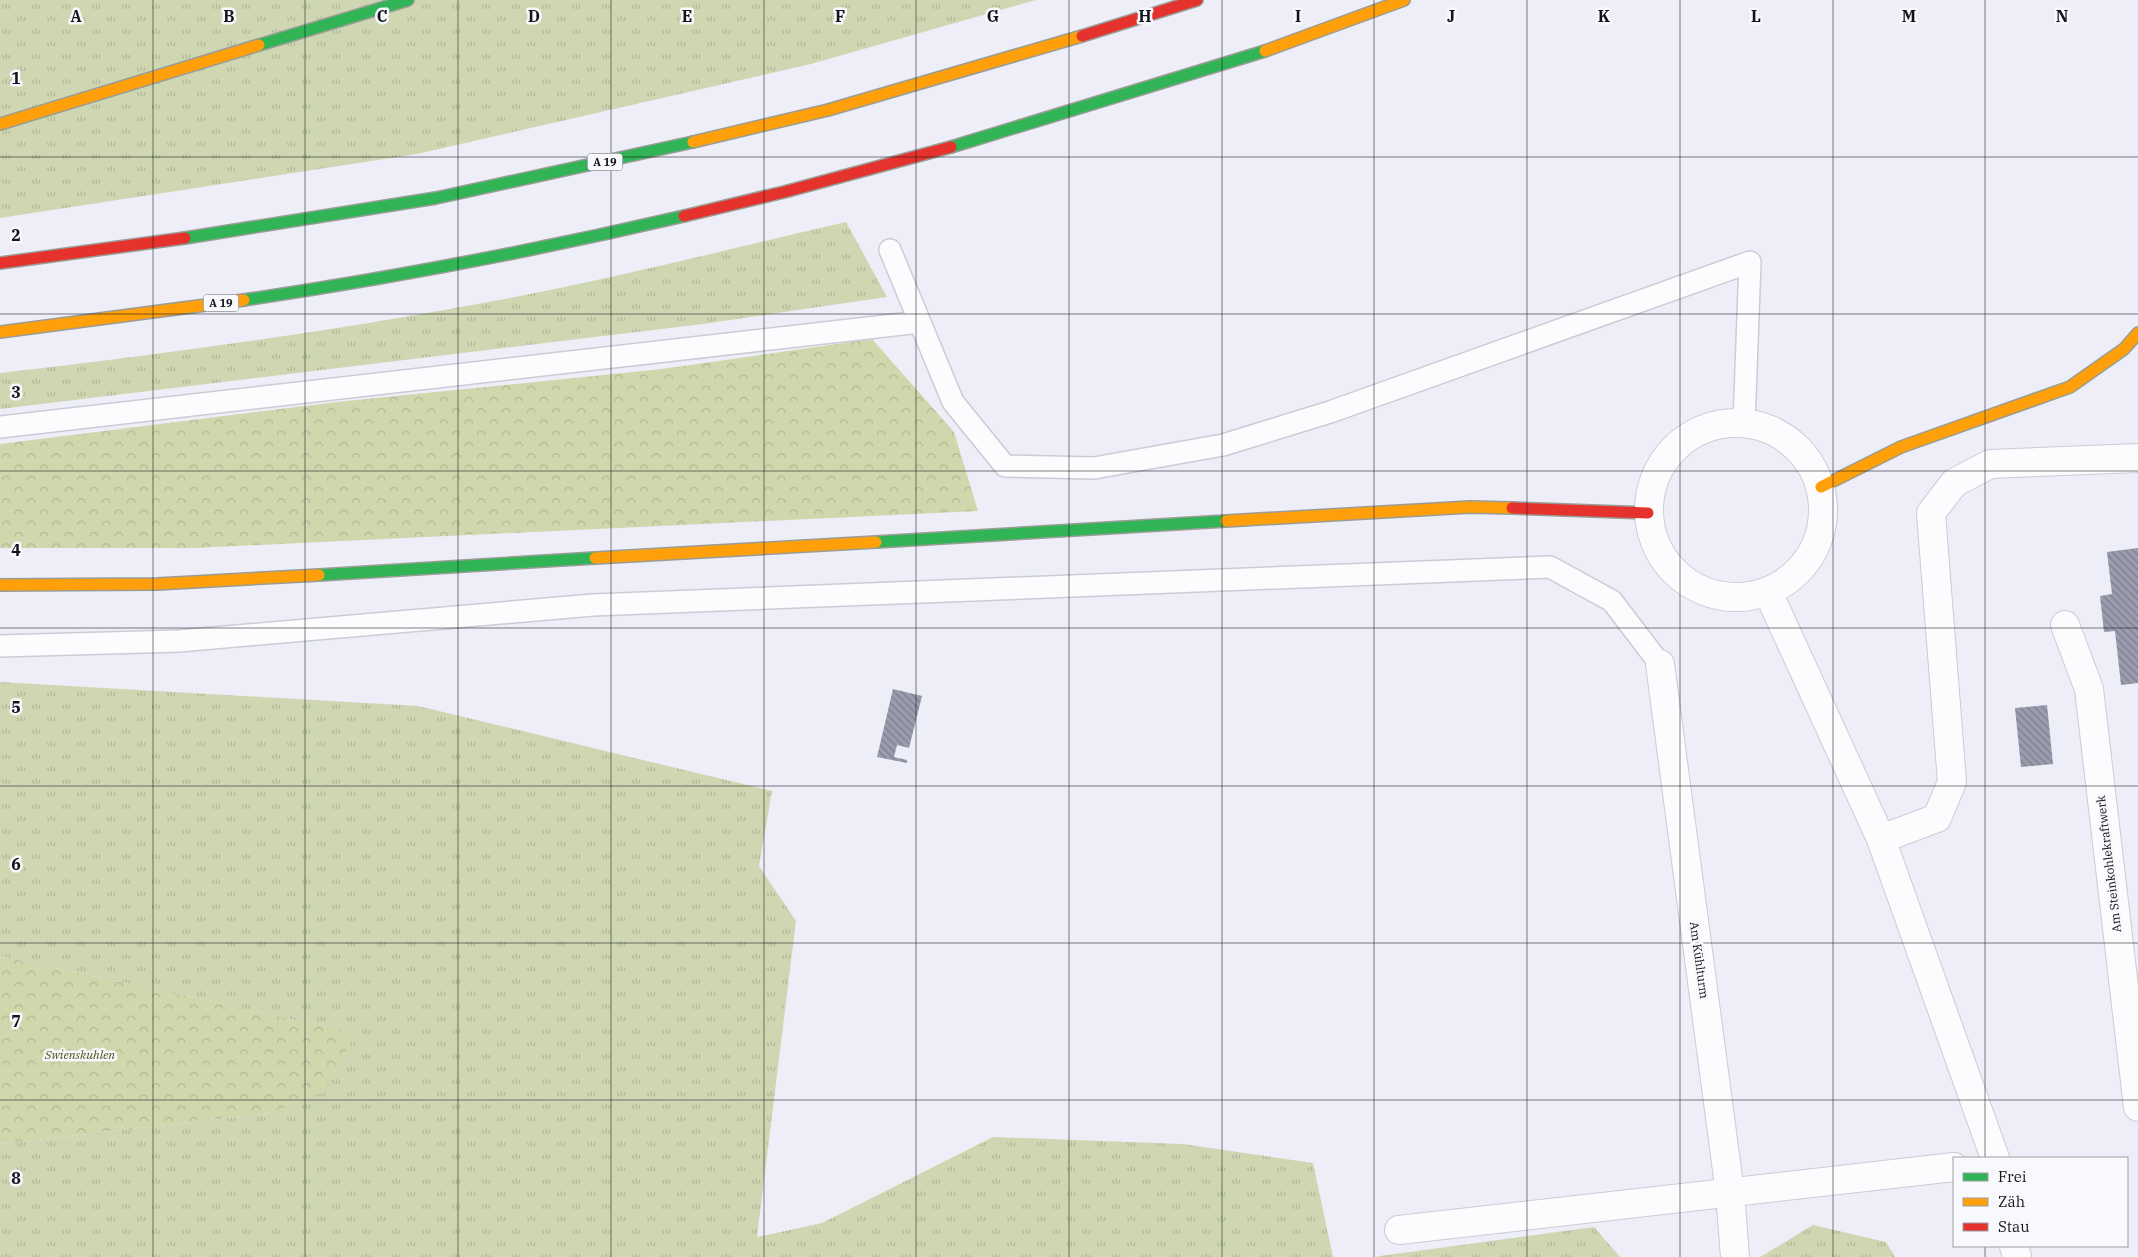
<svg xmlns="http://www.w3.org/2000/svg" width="2138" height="1257" viewBox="0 0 2138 1257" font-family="'IBM Plex Serif',serif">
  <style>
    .grass { fill: url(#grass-tufts) }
    .forest { fill: url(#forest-crowns) }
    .building { fill: url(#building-back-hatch) }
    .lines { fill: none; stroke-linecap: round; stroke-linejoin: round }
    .lane-casing { stroke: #cbccd5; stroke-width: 24 }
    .street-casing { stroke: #cbccd5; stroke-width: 30 }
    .fast-casing { stroke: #9a9d96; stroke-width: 14 }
    .slow-casing { stroke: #9a9d96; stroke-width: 14 }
    .jam-casing { stroke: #9a9d96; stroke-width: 14 }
    .lane { stroke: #fcfcfe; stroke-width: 21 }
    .street { stroke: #fcfcfe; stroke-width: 28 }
    .fast { stroke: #30b455; stroke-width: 11 }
    .slow { stroke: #ff9f0a; stroke-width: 11 }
    .jam { stroke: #e5322d; stroke-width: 11 }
    .grid { fill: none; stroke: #14151c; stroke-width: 1; stroke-opacity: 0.55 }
    .labels { text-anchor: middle; stroke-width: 5; stroke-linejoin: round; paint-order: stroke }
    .shield { fill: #f8f9fd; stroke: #585960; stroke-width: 1 }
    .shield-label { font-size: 11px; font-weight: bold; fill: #14151c }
    .street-label { font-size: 12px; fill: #14151c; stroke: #f8f9fd }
    .park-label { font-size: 12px; font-style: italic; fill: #485112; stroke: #f8f9fd }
    .grid-label { font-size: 16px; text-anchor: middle; font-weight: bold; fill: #14151c; stroke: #f8f9fd; stroke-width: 5; stroke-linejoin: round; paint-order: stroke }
  </style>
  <defs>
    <pattern id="grass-tufts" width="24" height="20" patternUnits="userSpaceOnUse" patternTransform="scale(1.25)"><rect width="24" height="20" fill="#cfd7b2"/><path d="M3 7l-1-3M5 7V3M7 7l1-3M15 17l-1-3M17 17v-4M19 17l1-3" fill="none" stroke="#b1b898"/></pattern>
    <pattern id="forest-crowns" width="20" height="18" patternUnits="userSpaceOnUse" patternTransform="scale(1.25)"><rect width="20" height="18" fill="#cfd7ad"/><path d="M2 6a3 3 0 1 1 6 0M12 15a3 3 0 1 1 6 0" fill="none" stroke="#b1b894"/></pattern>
    <pattern id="building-back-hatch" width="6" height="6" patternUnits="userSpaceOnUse" patternTransform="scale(1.25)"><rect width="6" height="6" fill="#9b9cad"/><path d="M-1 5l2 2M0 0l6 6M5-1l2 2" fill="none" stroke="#7d7e8c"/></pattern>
  </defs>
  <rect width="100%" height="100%" fill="#edeef8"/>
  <!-- grass -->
  <path class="grass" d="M0,0h1036l-225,64 -394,90 -417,64z
    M846,222l41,75 -184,27 -703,85v-36c162,-19 323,-40 483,-70 122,-22 242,-53 363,-81z
    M0,682l418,24 354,85 -13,75 37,55 -39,316 65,-14 171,-86 190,7 130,19 20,94h-1333v-113l271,-31 84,-80 -355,-77z
    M1813,1225l73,17 9,15h-135z
    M1594,1227l26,30h-247z"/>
  <!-- forest -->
  <path class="forest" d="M872,339l82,93 24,79 -784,37h-194v-104l337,-42 325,-33z
    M0,956l356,77 -32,60 -53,20 -271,31z"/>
  <!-- building -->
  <path class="building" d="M2138,548v135l-17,2 -6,-54 -11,1 -4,-36 12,-2 -5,-42z
    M893,689l29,7 -13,52 -12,-3 -3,12 13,3v3l-30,-6z
    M2047,705l6,59 -32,3 -6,-59z"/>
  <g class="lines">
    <!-- lane casing -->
    <g class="lane-casing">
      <path id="lane" d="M890,250l63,152 52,64 89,2 129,-23 107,-33 420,-150 -6,161
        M0,427l920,-105
        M0,646l179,-5 414,-36 957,-38 62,34 48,63"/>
    </g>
    <!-- street casing -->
    <g class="street-casing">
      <path id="street" d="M1649 510a87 87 0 1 1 174 0a87 87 0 1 1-174 0Z
        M1768,592l113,247 114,319
        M2065,625l24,64 49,418
        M1660,664l70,529 5,64
        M1881,839l56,-21 15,-36 -21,-269 23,-30 36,-19 148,-6
        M1399,1230l555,-63
        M2014,1246l3,11"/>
    </g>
    <!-- fast casing -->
    <g class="fast-casing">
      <path id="fast" d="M259,45l149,-45
        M951,147l314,-96
        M185,238l251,-40 257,-56
        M244,300c148,-22 294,-50 440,-84
        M876,542l350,-21
        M319,575l276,-17"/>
    </g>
    <!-- slow casing -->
    <g class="slow-casing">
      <path id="slow" d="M1265,51l139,-51
        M0,124l259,-79
        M693,142l135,-32 254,-74
        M0,332l244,-32
        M1821,487l80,-40 169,-60 54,-38 14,-16
        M1226,521l244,-14 42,1
        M595,558l281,-16
        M0,585l157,-1 162,-9"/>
    </g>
    <!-- jam casing -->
    <g class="jam-casing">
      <path id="jam" d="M1082,36l115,-36
        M684,216l100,-24 167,-45
        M0,263l185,-25
        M1512,508l136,5"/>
    </g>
    <!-- lane -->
    <use href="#lane" class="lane"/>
    <!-- street -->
    <use href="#street" class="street"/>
    <!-- fast -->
    <use href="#fast" class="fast"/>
    <!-- slow -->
    <use href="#slow" class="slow"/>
    <!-- jam -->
    <use href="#jam" class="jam"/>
  </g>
  <!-- grid -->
  <path class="grid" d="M153,0v1257M305,0v1257M458,0v1257M611,0v1257M764,0v1257M916,0v1257M1069,0v1257M1222,0v1257M1374,0v1257M1527,0v1257M1680,0v1257M1833,0v1257M1985,0v1158M0,157h2138M0,314h2138M0,471h2138M0,628h2138M0,786h2138M0,943h2138M0,1100h2138M1985,1246v11"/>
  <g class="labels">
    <!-- shield labels -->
    <g class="shield">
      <rect x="587.5" y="153.5" width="35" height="17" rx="4"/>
      <rect x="203.5" y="294.5" width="35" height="17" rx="4"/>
    </g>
    <g class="shield-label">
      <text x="605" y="166">A 19</text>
      <text x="221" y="307">A 19</text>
    </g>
    <!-- street labels -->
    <g class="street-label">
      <text transform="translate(2109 864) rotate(-97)" y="4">Am Steinkohlekraftwerk</text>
      <text transform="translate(1699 960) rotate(82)" y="4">Am Kühlturm</text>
    </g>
    <!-- park labels -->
    <g class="park-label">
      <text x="80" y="1059">Swienskuhlen</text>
    </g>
  </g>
  <g class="grid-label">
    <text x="76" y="22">A</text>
    <text x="229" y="22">B</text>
    <text x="382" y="22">C</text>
    <text x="534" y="22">D</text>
    <text x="687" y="22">E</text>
    <text x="840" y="22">F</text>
    <text x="993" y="22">G</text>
    <text x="1145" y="22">H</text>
    <text x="1298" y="22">I</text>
    <text x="1451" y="22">J</text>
    <text x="1604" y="22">K</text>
    <text x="1756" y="22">L</text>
    <text x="1909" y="22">M</text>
    <text x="2062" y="22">N</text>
    <text x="16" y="84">1</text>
    <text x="16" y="241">2</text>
    <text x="16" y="398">3</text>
    <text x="16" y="556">4</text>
    <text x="16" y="713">5</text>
    <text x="16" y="870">6</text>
    <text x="16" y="1027">7</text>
    <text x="16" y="1184">8</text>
  </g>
  <!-- legend -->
  <rect x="1953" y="1157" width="175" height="90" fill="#f8f9fd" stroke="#9d9ea3"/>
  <rect x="1963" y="1173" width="25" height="8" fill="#30b455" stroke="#9d9ea3"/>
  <text x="1998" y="1182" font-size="15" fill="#14151c">Frei</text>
  <rect x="1963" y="1198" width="25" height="8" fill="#ff9f0a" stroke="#9d9ea3"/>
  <text x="1998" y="1207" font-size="15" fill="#14151c">Zäh</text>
  <rect x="1963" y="1223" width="25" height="8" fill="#e5322d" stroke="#9d9ea3"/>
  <text x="1998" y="1232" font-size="15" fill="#14151c">Stau</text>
</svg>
